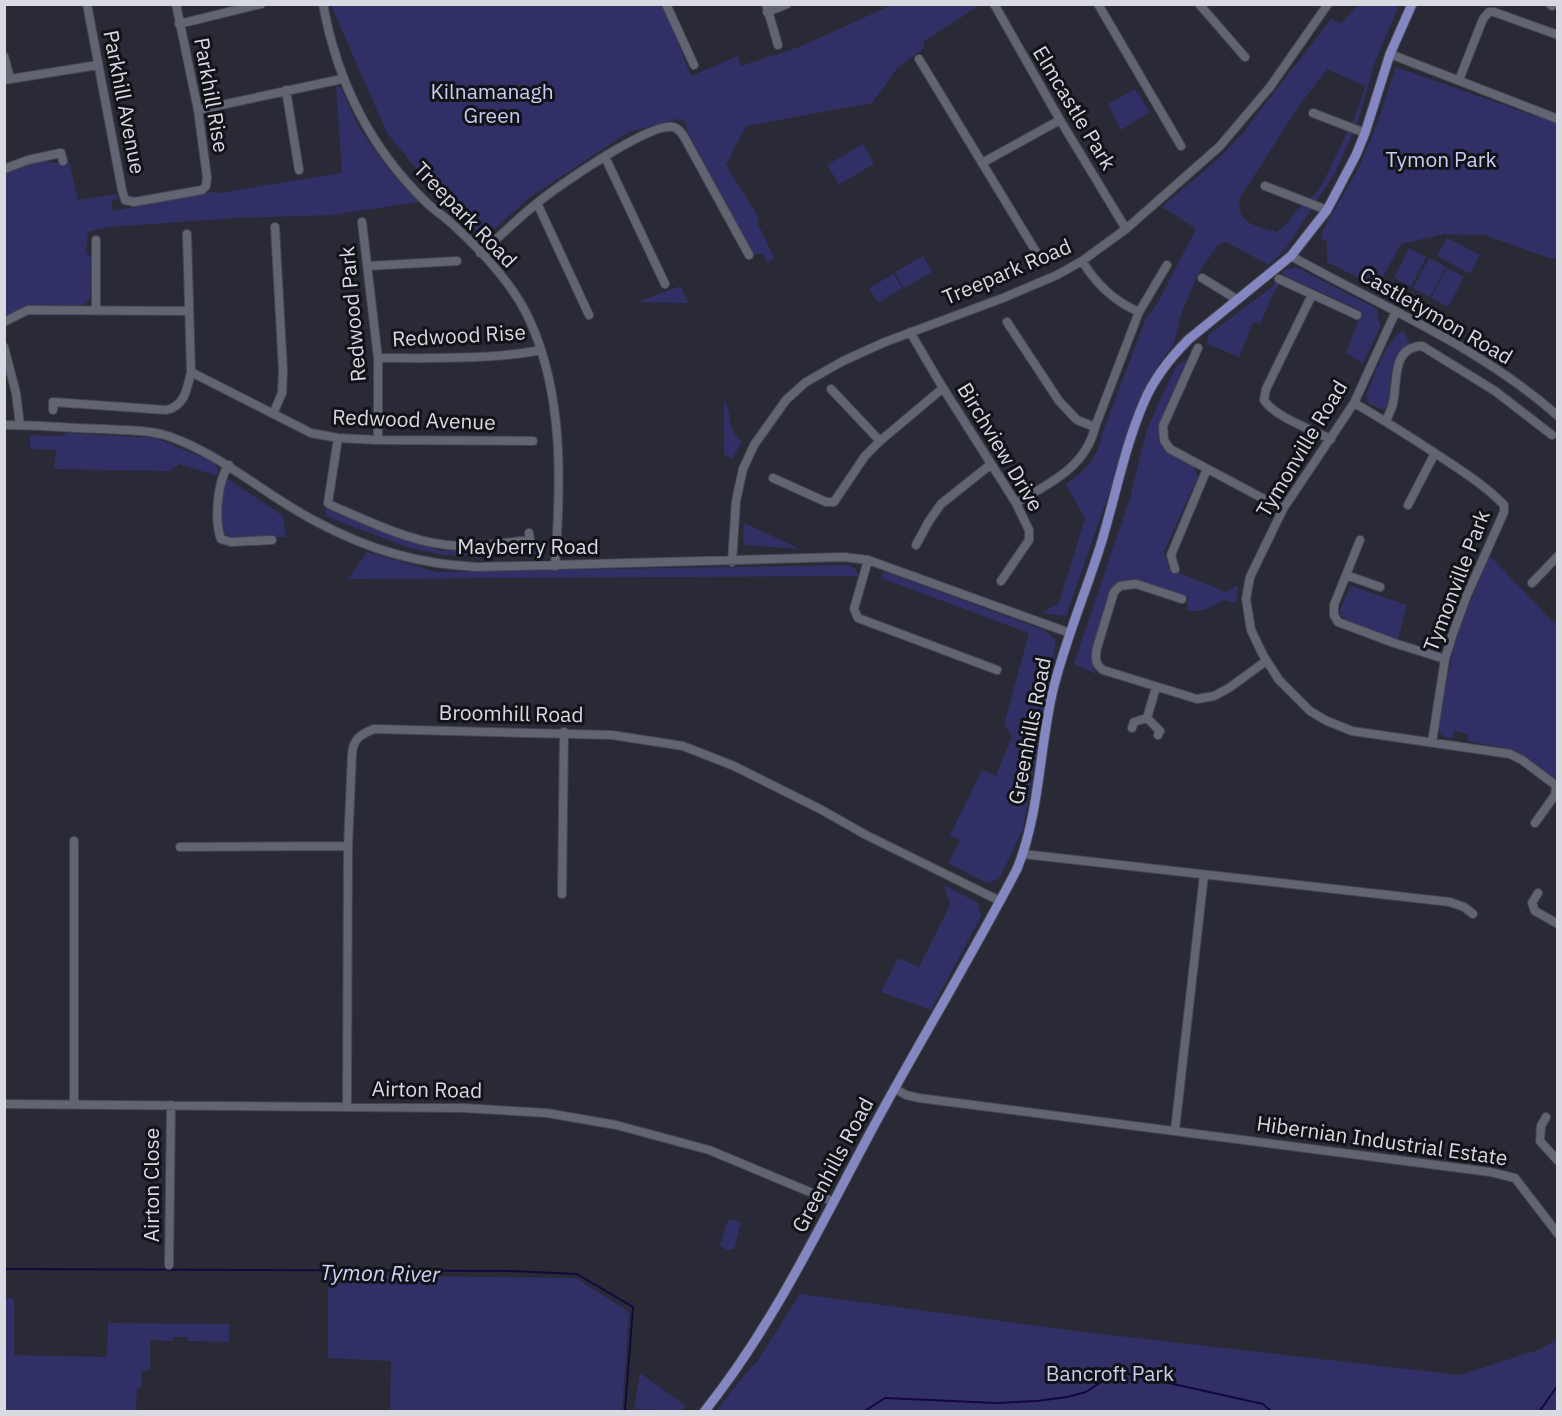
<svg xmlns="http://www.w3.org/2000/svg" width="1562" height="1416" viewBox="0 0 1562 1416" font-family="'IBM Plex Sans',sans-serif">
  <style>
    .green { fill: #313066; fill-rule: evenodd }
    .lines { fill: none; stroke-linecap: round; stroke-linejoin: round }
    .stream { stroke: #12083f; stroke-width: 2 }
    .minor-casing { stroke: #45464f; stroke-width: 10 }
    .major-casing { stroke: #45464f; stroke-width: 11 }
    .minor { stroke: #636472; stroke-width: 8 }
    .major { stroke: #8587c2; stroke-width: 9 }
    .labels { text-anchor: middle; stroke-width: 6; stroke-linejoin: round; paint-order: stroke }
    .park-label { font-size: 21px; fill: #c9ccf0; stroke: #121318 }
    .street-label { font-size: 21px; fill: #d8d9e1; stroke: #121318 }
    .water-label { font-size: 22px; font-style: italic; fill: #cfd2f7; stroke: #121318 }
  </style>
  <rect width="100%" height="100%" fill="#292a35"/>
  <!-- green -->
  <path class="green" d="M424,4l240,1 27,71 47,-20 3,10 58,-19 93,-42h88l-57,37 1,6 -27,20 -25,35 -126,23 -20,39 33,53 -2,4 17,36 -6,4 -6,-9 -8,2 -67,-124 -2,-10 -7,-2 -51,14 -98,65 -45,40 -46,-43 -51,-62 -56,-128z
    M1359,5h40l-24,57 -18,62 -22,49 -49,75 -17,17 -43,-23 -8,3 -18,25 -19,44 -7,29 -25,36 -83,237 -25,-3 18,-10 26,-84 -19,-35c20,-13 32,-27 36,-50l44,-116 11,-14 39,-75 -34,-22 58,-50 22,-23 89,-115 10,4zM1327,69l38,17 -9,28 -36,75 -23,21 -12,16 -9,6c-19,-6 -41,-8 -36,-34l58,-91z
    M1396,67l136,48 25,6v137h-8l-65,-23 -40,-1 -43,10 -24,43 -50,-25v-20l-5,-3v-7l37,-65 17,-40z
    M336,86l5,2 18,40 28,39 32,35 -88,13 -95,3 -127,9 -21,5 -2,21 5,3 -1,43 -6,6h-53l-26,11 -1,-144 40,-11 11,2 14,-2 9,39 39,-6v5l-6,2 2,10 98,-19 8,1 123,-20z
    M1135,89l15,23 -29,18 -13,-26z
    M863,144l11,20 -35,20 -12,-19z
    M1447,238l33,17 -10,19 -33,-18z
    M1409,248l17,9 -15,30 -17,-9z
    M923,256l9,16 -28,16 -9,-16z
    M1429,258l17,9 -16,30 -17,-9z
    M1298,268l79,41 3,18 -17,36 -17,-10 16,-42 -77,-35 -12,18 -13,30 -7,-2 -14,35 -32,-13 1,-9 64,-48 14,-18z
    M1447,268l17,9 -16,30 -17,-9z
    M894,274l8,14 -24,15 -9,-15z
    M681,286l7,17 -51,-1z
    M1403,331l7,12c-21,14 -20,38 -20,60l-7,7 -15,-7 -2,-8c8,-17 20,-57 37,-64z
    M1188,359l-29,69v11l7,12 28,16 4,10 -34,74 5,18 57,23 12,-7 -2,18 -12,-3c-13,7 -23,14 -37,10l1,-14 -54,-16 -15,2 -7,6 -19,64 -1,10 4,12 -22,-10 56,-166 17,-69 29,-63z
    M724,399c9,16 2,29 18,43l-10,17 -8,-5z
    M67,433l89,5 57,24c4,4 7,9 4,14l-37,-12 -11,7 -115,-2 2,-19 -26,-1v-14l32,1z
    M228,479l55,37 3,21 -54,1 -11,-7 2,-48z
    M325,508l75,30 42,13 94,-6 1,-3 9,-1 -2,10 -3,5 -99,-1 -35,-8 -77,-29 -3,-2z
    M744,523l56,26 -54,-4 -3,-3z
    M367,552l70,20 412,-7 6,4 4,7 -511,3z
    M1489,555l68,71v154l-43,-30 -45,-9 -2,-1 1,-6 -14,-3 -1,7h-5l-7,-3 -3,-8 16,-84z
    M883,571l161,59 12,10 -33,189 -24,50 -12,4 -39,-20 12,-22 -10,-6 32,-65 14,6 16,-40 -8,-11 25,-92 -148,-55z
    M1351,586l56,19 -9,35 -44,-15 -13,-9 -1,-6z
    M944,885l34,18 3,13 -50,94 -50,-18 17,-34 21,9 31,-62z
    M734,1219l7,4 -7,26 -7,1 -7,-5 8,-25z
    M328,1275l248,3 53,34 -7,99h-232l1,-50 -63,-3z
    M800,1294l276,37 384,44 81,-26 16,-10v72h-841l35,-44 5,-4z
    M4,1298h8l2,2v55l93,2 1,-34 121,1v18l-41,-1 -1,-4h-14v4l-23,-1v30l-8,1 -1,17h-4l-1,23h-131z
    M640,1373l46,33 -5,5 -47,-2z"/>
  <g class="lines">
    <!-- stream -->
    <path class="stream" d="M4,1269l506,2 67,3 56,33 -8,103 10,2
      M863,1412l22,-14 111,5 41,-2 30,-4 19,-5 20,-13 18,-6 139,31 9,8
      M1539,1412l19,-27"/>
    <!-- minor casing -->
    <g class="minor-casing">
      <path id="minor" d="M87,4l35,186 3,10 9,2 68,-12 4,-4 1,-9 -9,-67 -22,-106
        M323,4c14,77 46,143 103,198 7,7 16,13 24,20 30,27 63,61 80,99 34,75 31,164 25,245
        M666,4l28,61
        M766,4l12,41
        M994,4l66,116 66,109
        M1098,4l83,142
        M1199,4l46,53
        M1550,4l2,2
        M767,12l20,-8
        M179,24l82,-20
        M1390,54l168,65
        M4,56l6,22
        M919,59l119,196
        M4,80l94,-15
        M1459,80l24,-61 6,-7h5l64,23
        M286,90l13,80
        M198,110l144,-31
        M1313,113l52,20
        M605,157l60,127
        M982,163l78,-43
        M4,169l24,-9 33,-7 2,8
        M1265,186l62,24
        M537,203l52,112
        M362,222l16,136v82
        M187,234l4,138 120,61 27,5 40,2 155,1
        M96,240v71
        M480,253c20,-16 37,-34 56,-49 20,-17 114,-82 137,-77 7,1 12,11 15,17l61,111
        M1291,256c91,51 188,90 267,160
        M367,266l90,-5
        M1202,278l36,22
        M1279,279l78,36
        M1312,295l-46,94 -2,11c11,17 48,30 67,39
        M1396,311l-42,92 -71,106 -33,68 -4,22 5,31 12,25 16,25 31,31 17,10 25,10 158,23 12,6 36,27
        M1139,312l28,-47
        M4,322l24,-12 160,1
        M1007,322l52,79 18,19 18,7
        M910,332l33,56 73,115 13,27v10l-28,41
        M4,347l12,46 4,32
        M1198,348l-35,78 1,14 6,9 113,60
        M378,358c51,0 113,2 163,-8
        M831,389l49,52
        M1354,403c30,17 58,35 87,54 22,15 45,29 63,48v7l-37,83 -15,41 -7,23 -13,83
        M53,410v-8l113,8c19,-4 21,-21 25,-38
        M273,414l9,-21 1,-23 -8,-143
        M1386,421c2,-6 6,-12 7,-18 5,-21 -2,-56 29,-57l73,45 57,44
        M4,425c34,0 67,3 100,4 21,1 44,1 64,7 55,19 98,60 149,86 52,28 102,42 160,45l367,-10 24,3 202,73
        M338,438l-10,65 5,3c40,17 83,39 128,40 23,1 46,-4 69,-6l-1,-7
        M229,465c-12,16 -15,56 -8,74l10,3 41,-2
        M773,478l53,24h8l31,-46 15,-15 63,-53
        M1016,503c33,-19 70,-36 79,-76l44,-115c-25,-11 -42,-27 -57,-51
        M1408,505l27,-52
        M1360,540l-26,65v10l4,7 56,21 51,16
        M916,545l13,-24 12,-17 49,-39
        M868,560l-14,49 4,9 139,52
        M732,562l4,-61 7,-32 11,-24 32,-45 20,-18 37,-21 42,-19 118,-44 54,-23 25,-14 44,-32 94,-83 50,-59 58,-83
        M1175,569l-4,-14 36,-86
        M1346,575l34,12
        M1532,583l26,-27
        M1182,599l-46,-15 -16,2 -6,6 -17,56c-2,10 -2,16 6,22l94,29 17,-3 15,-8 37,-27
        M1147,718l9,-31
        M1132,728l2,-6 13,-4 13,13 -2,4
        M1535,823l20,-28 1,-8
        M180,847l168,-1
        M1023,854l427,48 14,5 9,7
        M1538,893l-6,10 3,8 23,13
        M562,894l2,-162
        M894,1088l12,7 13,3 571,74 25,6 43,56
        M4,1104l459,4 84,5 69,12 93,25 125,52
        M74,1105v-264
        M347,1106l1,-260 4,-92c1,-15 9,-20 22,-25l238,6 71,11 51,20 86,43 46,26 134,66
        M1546,1117l-5,9 -1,15 18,20
        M1175,1130l29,-255
        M169,1265l2,-160"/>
    </g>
    <!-- major casing -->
    <g class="major-casing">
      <path id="major" d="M704,1412c68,-85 114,-182 165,-277 48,-89 101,-176 148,-266 23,-56 22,-120 36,-179 12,-49 32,-96 47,-143 15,-48 24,-99 44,-145 10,-24 26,-44 45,-63l102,-83 36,-46 29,-55 9,-22 25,-79 22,-50"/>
    </g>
    <!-- minor -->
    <use href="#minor" class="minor"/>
    <!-- major -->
    <use href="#major" class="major"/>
  </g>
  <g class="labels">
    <!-- park labels -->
    <g class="park-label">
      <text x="492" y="99">Kilnamanagh<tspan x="492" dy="24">Green</tspan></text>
      <text x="1441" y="167">Tymon Park</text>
      <text x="1110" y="1381">Bancroft Park</text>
    </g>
    <!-- street labels -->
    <g class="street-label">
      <text transform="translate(211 95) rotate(80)" y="7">Parkhill Rise</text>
      <text transform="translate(124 102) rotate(79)" y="7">Parkhill Avenue</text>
      <text transform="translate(1074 108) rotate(59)" y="7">Elmcastle Park</text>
      <text transform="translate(465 215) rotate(46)" y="7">Treepark Road</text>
      <text transform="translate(1007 272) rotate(-23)" y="7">Treepark Road</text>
      <text transform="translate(353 314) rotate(-95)" y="7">Redwood Park</text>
      <text transform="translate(1436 316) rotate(30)" y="7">Castletymon Road</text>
      <text transform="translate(459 336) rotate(-3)" y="7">Redwood Rise</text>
      <text transform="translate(414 420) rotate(2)" y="7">Redwood Avenue</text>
      <text transform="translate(1000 447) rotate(59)" y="7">Birchview Drive</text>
      <text transform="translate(1302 449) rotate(-59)" y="7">Tymonville Road</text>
      <text x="528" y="554">Mayberry Road</text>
      <text transform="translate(1457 581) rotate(-69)" y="7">Tymonville Park</text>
      <text transform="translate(511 714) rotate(1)" y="7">Broomhill Road</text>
      <text transform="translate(1030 731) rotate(-79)" y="7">Greenhills Road</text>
      <text transform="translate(427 1090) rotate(1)" y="7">Airton Road</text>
      <text transform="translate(1382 1141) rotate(8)" y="7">Hibernian Industrial Estate</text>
      <text transform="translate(833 1165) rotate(-62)" y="7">Greenhills Road</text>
      <text transform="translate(152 1185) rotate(-90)" y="7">Airton Close</text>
    </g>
    <!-- water labels -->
    <g class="water-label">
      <text transform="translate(380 1273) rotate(1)" y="8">Tymon River</text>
    </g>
  </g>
  <!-- border -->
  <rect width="1562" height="1416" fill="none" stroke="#d8d9e1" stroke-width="12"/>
</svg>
